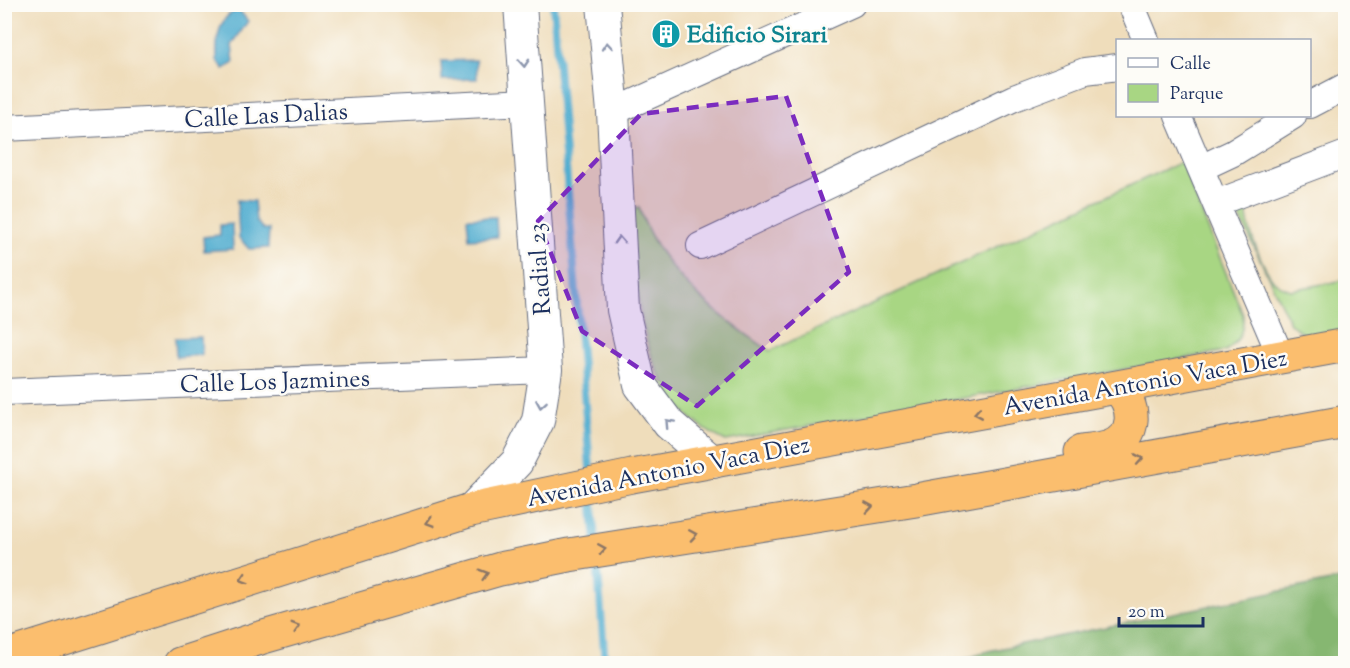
<svg xmlns="http://www.w3.org/2000/svg" width="1350" height="668" viewBox="0 0 1350 668" font-family="'Sorts Mill Goudy',serif">
  <style>
    .green { fill: #a8d683; stroke: #628270; stroke-width: 1.5 }
    .forest { fill: #86b771; stroke: #507368; stroke-width: 1.5 }
    .water { fill: #52aed0; stroke: #366e97; stroke-width: 1.5 }
    .lines { fill: none; stroke-linecap: round; stroke-linejoin: round }
    .stream { stroke: #52aed0; stroke-width: 8 }
    .minor-casing { stroke: #656c7f; stroke-width: 28 }
    .tertiary-casing { stroke: #656c7f; stroke-width: 34 }
    .trunk-casing { stroke: #656c7f; stroke-width: 35 }
    .minor { stroke: #fff; stroke-width: 26 }
    .tertiary { stroke: #fff; stroke-width: 32 }
    .trunk { stroke: #fbbe6e; stroke-width: 33 }
    .oneway { stroke: #8d97ae }
    .oneway2 { stroke: #8b7666 }
    .marked { fill: #7b2cbf; fill-opacity: 0.2; stroke: #7b2cbf; stroke-width: 4.5; stroke-dasharray: 12 8; stroke-linejoin: round }
    .labels { text-anchor: middle; stroke-width: 5; stroke-linejoin: round; paint-order: stroke }
    .culture-label { font-size: 24px; font-weight: bold; fill: #0d838f; stroke: #fdfcf7; text-anchor: start }
    .street-label { font-size: 24px; fill: #1b2f5e; stroke: #fdfcf7 }
  </style>
  <rect width="100%" height="100%" fill="#fdfcf7"/>
  <filter id="ink" filterUnits="userSpaceOnUse"><feTurbulence type="fractalNoise" baseFrequency=".0167" numOctaves="2"/><feDisplacementMap in="SourceGraphic" scale="12" xChannelSelector="R" yChannelSelector="G"/><feConvolveMatrix kernelMatrix="1 2 1 2 8 2 1 2 1" color-interpolation-filters="sRGB"/></filter>
  <filter id="wash" filterUnits="userSpaceOnUse"><feTurbulence type="fractalNoise" baseFrequency=".008" numOctaves="4" result="noise"/><feDisplacementMap in="SourceGraphic" scale="24" xChannelSelector="R" yChannelSelector="G"/><feGaussianBlur stdDeviation="1.35" result="paint"/><feColorMatrix in="noise" values="0 0 0 0 0 0 0 0 0 0 0 0 0 0 0 0 0 1.4 0 .05"/><feComposite in="paint" operator="in"/></filter>
  <g filter="url(#wash)">
    <rect width="100%" height="100%" fill="#efddbb"/>
    <!-- green -->
    <path class="green" d="M1181,162l62,153c1,15 -4,28 -18,36l-499,90c-90,-40 -89,-149 -96,-232l9,-2c19,63 79,109 131,144z
      M1239,208l8,3c-1,15 16,58 27,70 4,4 11,7 17,9l54,-10v52l-39,5 -16,-14 -49,-104z"/>
    <!-- forest -->
    <path class="forest" d="M1345,578v85h-391l34,-12z"/>
    <!-- water -->
    <path class="water" d="M239,10l9,11 -16,24 2,18 -10,6 -7,-8c-1,-18 0,-46 22,-51z
      M476,60l1,19 -35,1 -1,-19z
      M237,200l17,1 2,20 7,8h6l-1,19 -19,1 -10,-11z
      M496,217l1,20 -28,2 -2,-21z
      M232,224l1,25 -29,2 -1,-14 17,-2v-10z
      M201,337l1,18 -26,2 -1,-19z"/>
    <g class="lines">
      <!-- stream -->
      <path class="stream" d="M553,4l38,476
        M592,492l4,53
        M597,558l8,106"/>
    </g>
  </g>
  <g filter="url(#ink)">
    <g class="lines">
      <!-- minor casing -->
      <g class="minor-casing">
        <path id="minor" d="M1131,4l15,36
          M1310,105l36,-19
          M613,112l239,-108
          M1178,116l103,241
          M4,128l524,-26
          M1201,168l32,-15 60,-37
          M1216,203l130,-49
          M700,246l314,-148 71,-27 33,-4
          M4,392l542,-22"/>
      </g>
      <!-- tertiary casing -->
      <g class="tertiary-casing">
        <path id="tertiary" d="M603,4l10,108 10,198 17,75 29,39 44,38
          M471,510l46,-48 21,-41 8,-51 -26,-366"/>
      </g>
      <!-- trunk casing -->
      <g class="trunk-casing">
        <path id="trunk" d="M1081,452c9,-1 20,-2 29,-5 28,-11 26,-42 7,-60
          M4,657l467,-147 161,-34 714,-131
          M180,664l80,-26 240,-69 69,-14 347,-55 430,-78"/>
      </g>
      <!-- minor -->
      <use href="#minor" class="minor"/>
      <!-- tertiary -->
      <use href="#tertiary" class="tertiary"/>
      <!-- trunk -->
      <use href="#trunk" class="trunk"/>
    </g>
    <!-- one-way arrows -->
    <defs><path id="oneway-chevron" d="M-2-3.5L2.5 0L-2 3.5" fill="none" stroke-width="1.6" stroke-linecap="round" stroke-linejoin="round" transform="scale(1.5)"/></defs>
    <g class="oneway">
      <use href="#oneway-chevron" transform="translate(607 46) rotate(-95)"/>
      <use href="#oneway-chevron" transform="translate(524 63) rotate(86)"/>
      <use href="#oneway-chevron" transform="translate(619 240) rotate(-93)"/>
      <use href="#oneway-chevron" transform="translate(541 404) rotate(99)"/>
      <use href="#oneway-chevron" transform="translate(669 423) rotate(-133)"/>
    </g>
    <g class="oneway2">
      <use href="#oneway-chevron" transform="translate(978 413) rotate(170)"/>
      <use href="#oneway-chevron" transform="translate(1139 459) rotate(-10)"/>
      <use href="#oneway-chevron" transform="translate(869 507) rotate(-9)"/>
      <use href="#oneway-chevron" transform="translate(430 522) rotate(163)"/>
      <use href="#oneway-chevron" transform="translate(693 535) rotate(-9)"/>
      <use href="#oneway-chevron" transform="translate(602 549) rotate(-9)"/>
      <use href="#oneway-chevron" transform="translate(484 574) rotate(-16)"/>
      <use href="#oneway-chevron" transform="translate(244 579) rotate(162)"/>
      <use href="#oneway-chevron" transform="translate(296 627) rotate(-16)"/>
    </g>
  </g>
  <!-- marked area -->
  <path class="marked" d="M786,96l63,176 -152,134 -115,-75 -44,-110 103,-107z"/>
  <!-- icons -->
  <defs>
    <g id="building-disc" transform="scale(1.5)"><circle r="9.5" fill="#0f9aa8" stroke="#fdfcf7"/><path d="M-4-6H4V6H1V3H-1V6H-4ZM-2.5-4.3h1.7v1.8h-1.7ZM.8-4.3h1.7v1.8H.8ZM-2.5-1h1.7V.8h-1.7ZM.8-1h1.7V.8H.8Z" fill="#fff"/></g>
  </defs>
  <g fill-rule="evenodd">
    <use href="#building-disc" x="666" y="34"/>
  </g>
  <g class="labels">
    <!-- culture labels -->
    <g class="culture-label">
      <text x="687" y="42">Edificio Sirari</text>
    </g>
    <!-- street labels -->
    <g class="street-label">
      <text transform="translate(266 115) rotate(-3)" y="8">Calle Las Dalias</text>
      <text transform="translate(539 269) rotate(-94)" y="8">Radial 23</text>
      <text transform="translate(275 381) rotate(-2)" y="8">Calle Los Jazmines</text>
      <text transform="translate(1145 382) rotate(-10)" y="8">Avenida Antonio Vaca Diez</text>
      <text transform="translate(668 471) rotate(-11)" y="8">Avenida Antonio Vaca Diez</text>
    </g>
  </g>
  <!-- margin -->
  <rect width="1350" height="668" fill="none" stroke="#fdfcf7" stroke-width="24"/>
  <!-- legend -->
  <rect x="1116" y="39" width="195" height="78" fill="#fdfcf7" stroke="#a3aaba" stroke-width="1.5"/>
  <rect x="1128" y="58" width="30" height="9" fill="#ffffff" stroke="#a3aaba" stroke-width="1.5"/>
  <text x="1170" y="69" font-size="18" fill="#1b2f5e">Calle</text>
  <rect x="1128" y="84" width="30" height="18" fill="#a8d683" stroke="#a3aaba" stroke-width="1.5"/>
  <text x="1170" y="99" font-size="18" fill="#1b2f5e">Parque</text>
  <!-- scale -->
  <path d="M1119 617v9h84v-9" fill="none" stroke="#1b2f5e" stroke-width="3"/>
  <text x="1128" y="617" font-size="18" fill="#1b2f5e" stroke="#fdfcf7" stroke-width="4.5" paint-order="stroke">20 m</text>
</svg>
